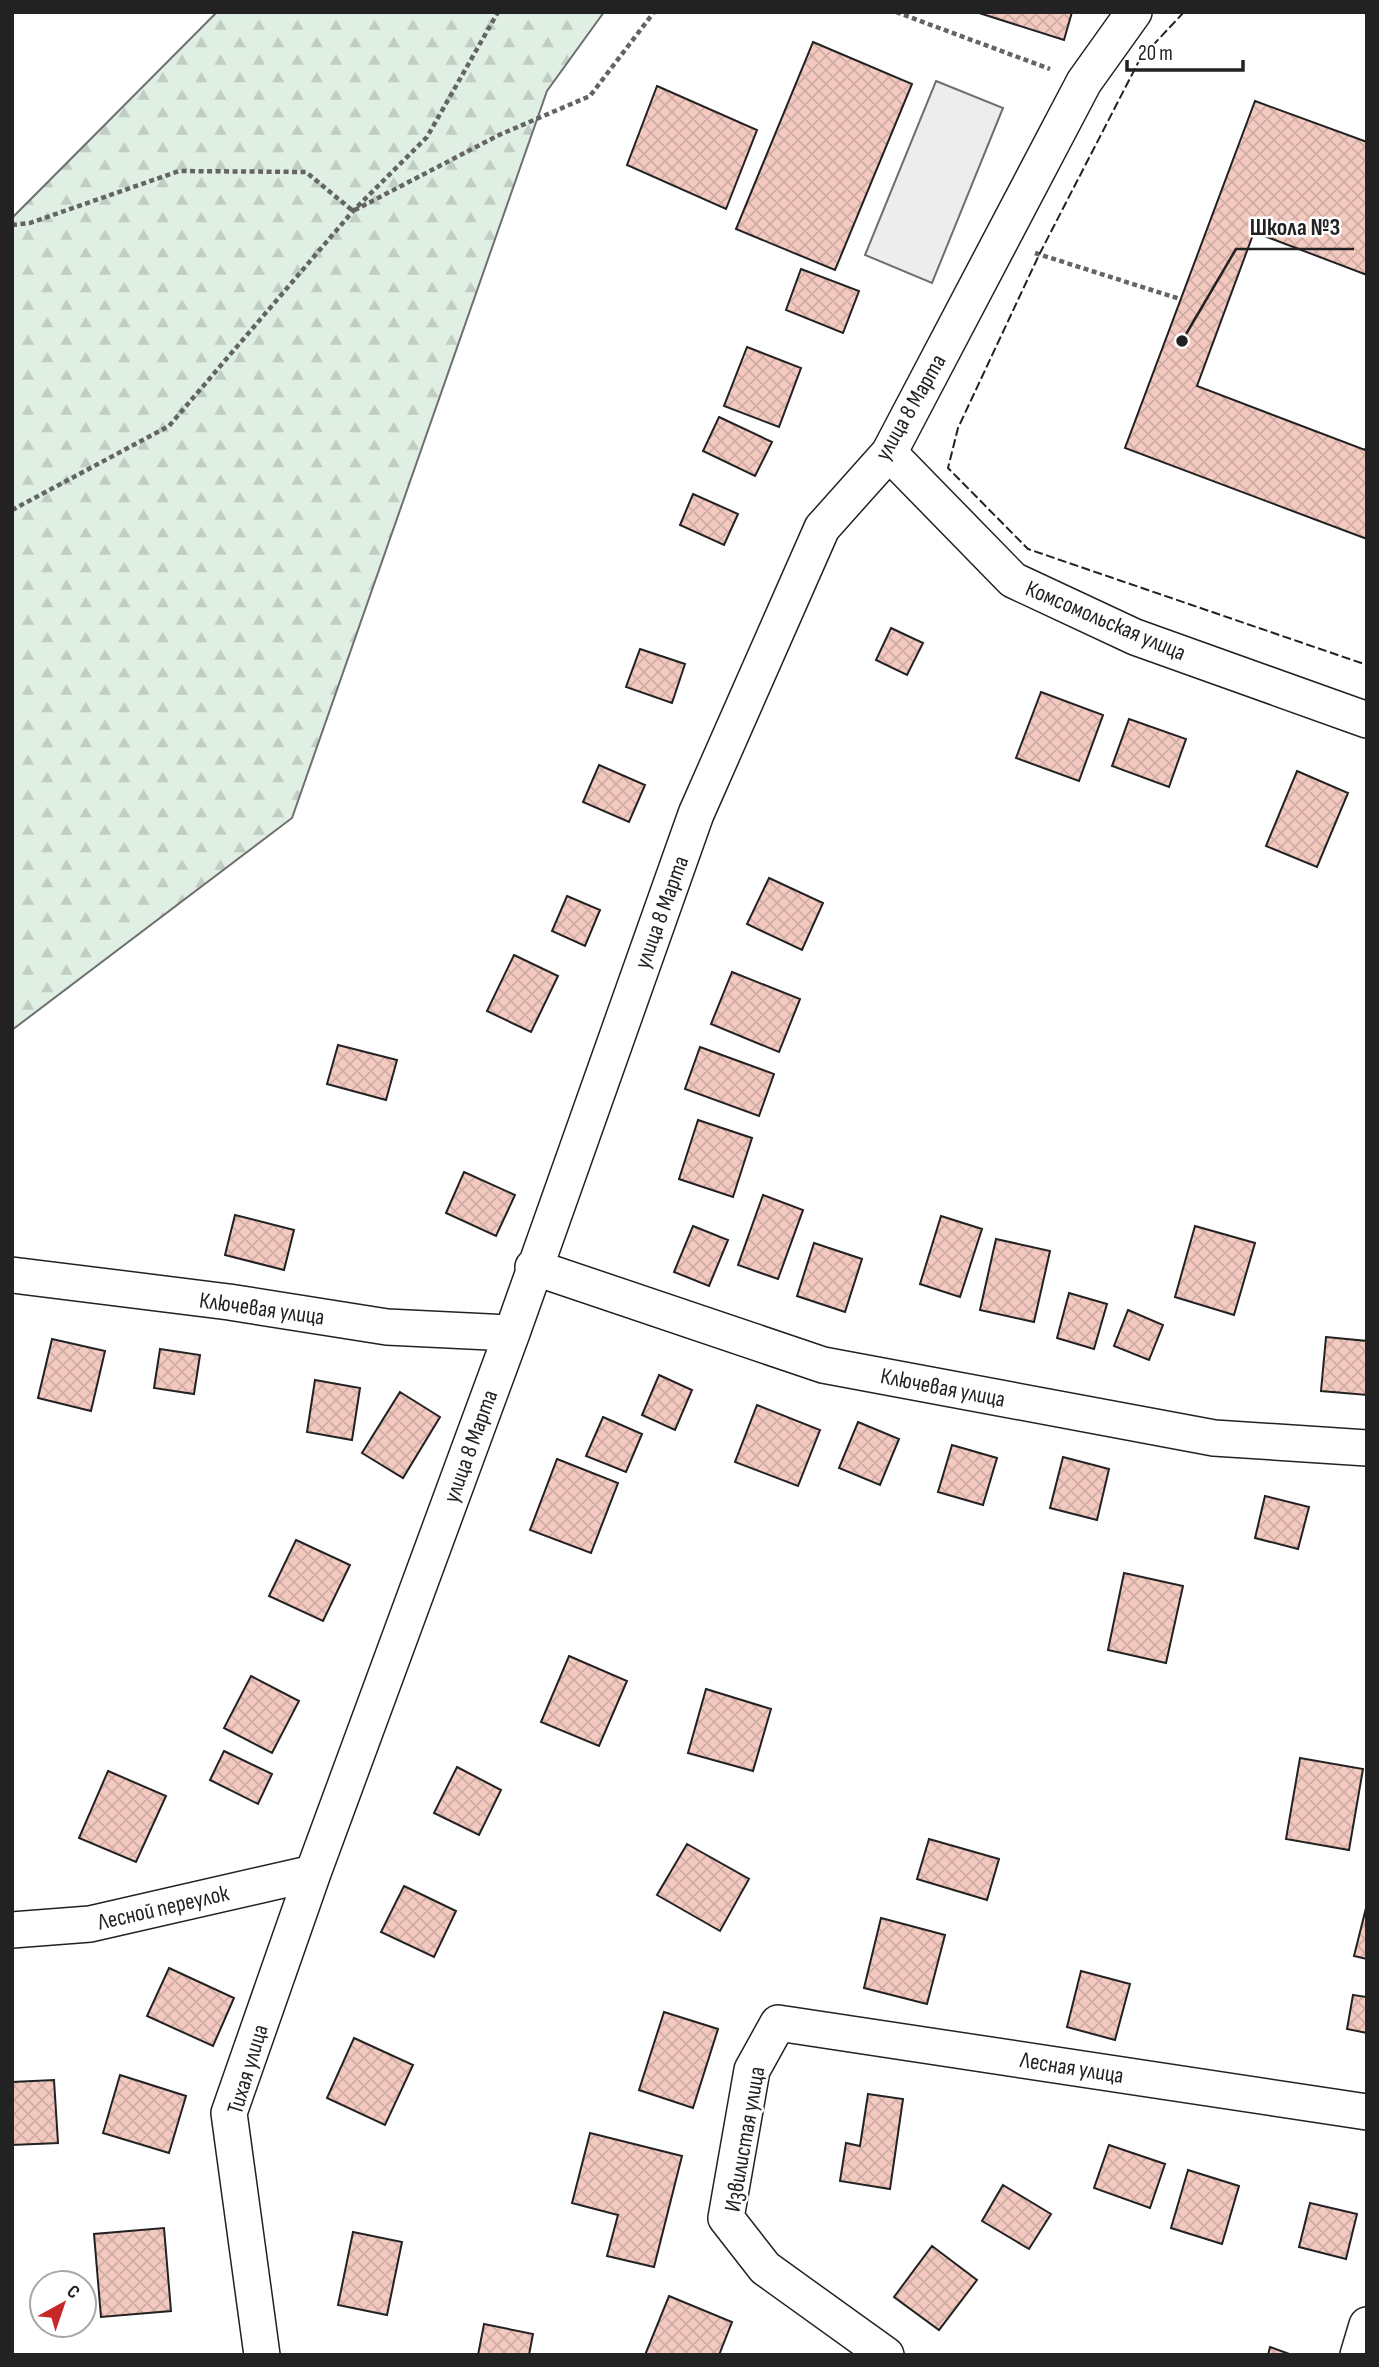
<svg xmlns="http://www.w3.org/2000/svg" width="1379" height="2367" viewBox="0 0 1379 2367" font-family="'Sofia Sans Condensed',sans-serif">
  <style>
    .forest { fill: url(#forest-firs); stroke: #6f6f6f; stroke-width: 2 }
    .parking { fill: #ededed; stroke: #6f6f6f; stroke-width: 2 }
    .building { fill: url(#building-cross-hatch); stroke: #222; stroke-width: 2 }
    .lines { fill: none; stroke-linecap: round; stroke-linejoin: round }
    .street-casing { stroke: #222; stroke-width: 38 }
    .path { stroke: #646464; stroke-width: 4.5; stroke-dasharray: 5 3.5; stroke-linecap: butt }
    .street { stroke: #fff; stroke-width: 35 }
    .fence { stroke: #222; stroke-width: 2; stroke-dasharray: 9 3.5; stroke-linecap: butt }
    .labels { text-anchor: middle; stroke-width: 5; stroke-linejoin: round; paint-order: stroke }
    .street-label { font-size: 23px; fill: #222; stroke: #fff }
    .leader { fill: none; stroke: #222; stroke-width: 2.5 }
    .callout-dot { fill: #222; stroke: #fff; stroke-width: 2.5 }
    .callout-label { font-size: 24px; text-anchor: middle; font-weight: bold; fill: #222; stroke: #fff; stroke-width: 5; stroke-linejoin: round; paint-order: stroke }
  </style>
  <defs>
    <pattern id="forest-firs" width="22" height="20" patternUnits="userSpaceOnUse" patternTransform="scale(1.75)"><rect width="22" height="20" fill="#e0efe3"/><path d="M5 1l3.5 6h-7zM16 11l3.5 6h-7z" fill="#c0cdc2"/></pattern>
    <pattern id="building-cross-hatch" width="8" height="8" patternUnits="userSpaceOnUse" patternTransform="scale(1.75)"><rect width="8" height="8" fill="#f3c9c0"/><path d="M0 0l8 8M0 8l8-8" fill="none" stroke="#d0aca5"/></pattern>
  </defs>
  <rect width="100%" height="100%" fill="#fff"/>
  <!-- forest -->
  <path class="forest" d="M217,12h387l-57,79 -255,727 -280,212v-812z"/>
  <!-- parking -->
  <path class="parking" d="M936,81l67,27 -71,175 -67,-28z"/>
  <!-- building -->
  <path class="building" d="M976,12h96l-8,28z
    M813,42l99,42 -77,186 -99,-41z
    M657,86l100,44 -31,79 -99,-44z
    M1255,101l112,41v133l-113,-43 -57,154 168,64 2,-5v94l-242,-91z
    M801,269l58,22 -16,42 -57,-23z
    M747,347l54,21 -22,59 -55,-21z
    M719,417l53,25 -17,34 -52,-25z
    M693,494l45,20 -14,31 -44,-20z
    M891,628l32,15 -16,32 -31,-15z
    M640,649l45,15 -13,39 -46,-16z
    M1041,692l62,23 -24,66 -63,-23z
    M1129,719l57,20 -17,48 -57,-21z
    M599,765l46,20 -16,37 -46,-20z
    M1297,771l51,22 -31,74 -51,-21z
    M769,878l54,25 -21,47 -55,-26z
    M567,896l33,14 -15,36 -33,-15z
    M514,955l44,21 -27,56 -44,-21z
    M732,972l68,27 -21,53 -68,-28z
    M338,1045l59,15 -11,40 -59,-16z
    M700,1047l74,27 -15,42 -74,-27z
    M698,1120l54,18 -19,59 -54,-18z
    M464,1172l51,23 -19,41 -50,-23z
    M763,1195l40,15 -25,69 -40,-14z
    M235,1215l59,15 -10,40 -59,-15z
    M941,1216l41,13 -22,68 -40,-13z
    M693,1226l35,14 -19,46 -35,-14z
    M1195,1226l60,17 -21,72 -59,-18z
    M996,1239l54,12 -16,71 -54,-12z
    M814,1243l48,16 -17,53 -48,-16z
    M1069,1293l38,11 -13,45 -37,-11z
    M1128,1310l35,15 -14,35 -35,-14z
    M1326,1337l41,4v54l-46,-4z
    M52,1339l53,12 -14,60 -53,-13z
    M160,1349l40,6 -6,39 -40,-6z
    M659,1375l33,15 -17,40 -33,-15z
    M315,1380l45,8 -8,52 -45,-8z
    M400,1392l40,25 -37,61 -41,-25z
    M757,1405l63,25 -22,56 -63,-24z
    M603,1417l39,17 -16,38 -40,-16z
    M858,1422l41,17 -19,46 -41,-17z
    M952,1445l45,13 -14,47 -45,-13z
    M1063,1457l46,12 -12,51 -47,-12z
    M557,1459l61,24 -27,70 -61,-23z
    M1265,1496l44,11 -11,42 -43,-11z
    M296,1540l54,25 -27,56 -54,-25z
    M1124,1573l59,13 -17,77 -58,-13z
    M569,1656l58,25 -28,65 -58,-24z
    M251,1676l48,25 -27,52 -48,-25z
    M706,1689l65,20 -18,62 -65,-18z
    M224,1751l48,23 -14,30 -48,-24z
    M1300,1758l63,11 -14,81 -63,-11z
    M457,1767l44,23 -22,45 -45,-22z
    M108,1771l58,25 -30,66 -57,-24z
    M929,1839l70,20 -12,41 -70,-21z
    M687,1844l62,35 -29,52 -63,-36z
    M404,1886l52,25 -22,46 -53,-25z
    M1366,1908h1v51l-13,-3z
    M881,1918l64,17 -18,69 -63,-16z
    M169,1968l65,30 -21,48 -66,-30z
    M1081,1971l49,13 -15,56 -48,-13z
    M1353,1995l14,2v36l-20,-4z
    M664,2012l54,17 -25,79 -54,-18z
    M354,2038l59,27 -28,60 -58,-27z
    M120,2075l66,21 -17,57 -66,-20z
    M54,2080l4,63 -46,2v-63z
    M868,2094l35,5 -13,90 -50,-8 6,-38 14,3z
    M590,2133l92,23 -28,111 -47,-11 11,-41 -46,-12z
    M1109,2145l56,19 -15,44 -56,-20z
    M1188,2170l51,16 -17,58 -51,-16z
    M1003,2185l48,29 -22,35 -47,-28z
    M1310,2203l47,11 -11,45 -47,-12z
    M164,2228l7,83 -70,6 -7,-83z
    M353,2232l49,10 -15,73 -49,-10z
    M932,2246l45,34 -38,50 -45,-33z
    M669,2296l63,26 -13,33h-74z
    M484,2324l49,10 -4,21h-51z
    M1270,2347l22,8h-24z"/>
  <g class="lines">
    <!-- street casing -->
    <g class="street-casing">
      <path id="street" d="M889,453l124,127 122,57 232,83
        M533,1267l290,98 391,73 153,10
        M12,1275l217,27 158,25 125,6
        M12,1930l78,-6 223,-51
        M262,2355l-33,-242 84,-240 199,-540 184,-519 126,-286 67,-75 195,-371 50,-70
        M886,2355l-121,-87 -39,-50 26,-148 26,-47 589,89
        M1358,2355l9,-30"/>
    </g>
    <!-- path -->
    <path class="path" d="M896,12l154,57
      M12,225l18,-2 149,-52 127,1 47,39 146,-76 91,-39 64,-84
      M1035,253l145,46
      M12,510l157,-84 184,-215 74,-74 71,-125"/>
    <!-- street -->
    <use href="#street" class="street"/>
    <!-- fence -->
    <path class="fence" d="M1184,12l-44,47 -101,196 -81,173 -10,40 80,81 339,116"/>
  </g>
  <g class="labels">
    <!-- street labels -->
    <g class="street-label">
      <text transform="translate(910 407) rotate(-60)" y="8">улица 8 Марта</text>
      <text transform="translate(1106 620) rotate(23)" y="8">Комсомольская улица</text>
      <text transform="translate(661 912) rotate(-70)" y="8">улица 8 Марта</text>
      <text transform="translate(262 1308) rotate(8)" y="8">Ключевая улица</text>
      <text transform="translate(943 1387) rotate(11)" y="8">Ключевая улица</text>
      <text transform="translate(470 1446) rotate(-70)" y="8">улица 8 Марта</text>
      <text transform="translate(163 1907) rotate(-13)" y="8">Лесной переулок</text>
      <text transform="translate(1072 2067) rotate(9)" y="8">Лесная улица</text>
      <text transform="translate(247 2069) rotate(-73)" y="8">Тихая улица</text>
      <text transform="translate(744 2139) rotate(-80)" y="8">Извилистая улица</text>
    </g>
  </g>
  <!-- callouts -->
  <path class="leader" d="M1182 341L1236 249H1354"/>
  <circle class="callout-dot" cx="1182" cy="341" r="7"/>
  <g class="callout-label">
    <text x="1295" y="235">Школа №3</text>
  </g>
  <!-- border -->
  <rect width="1379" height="2367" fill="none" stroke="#222222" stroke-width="28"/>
  <!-- north arrow -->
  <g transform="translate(63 2304) rotate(40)"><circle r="33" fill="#ffffff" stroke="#a7a7a7" stroke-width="2"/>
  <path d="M0-5L12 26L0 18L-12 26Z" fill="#c62828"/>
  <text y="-10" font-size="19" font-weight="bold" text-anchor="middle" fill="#222222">С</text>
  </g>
  <!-- scale -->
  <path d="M1127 60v10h116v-10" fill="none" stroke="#222222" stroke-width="3.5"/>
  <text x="1138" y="60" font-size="21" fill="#222222" stroke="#ffffff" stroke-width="5" paint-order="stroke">20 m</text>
</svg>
